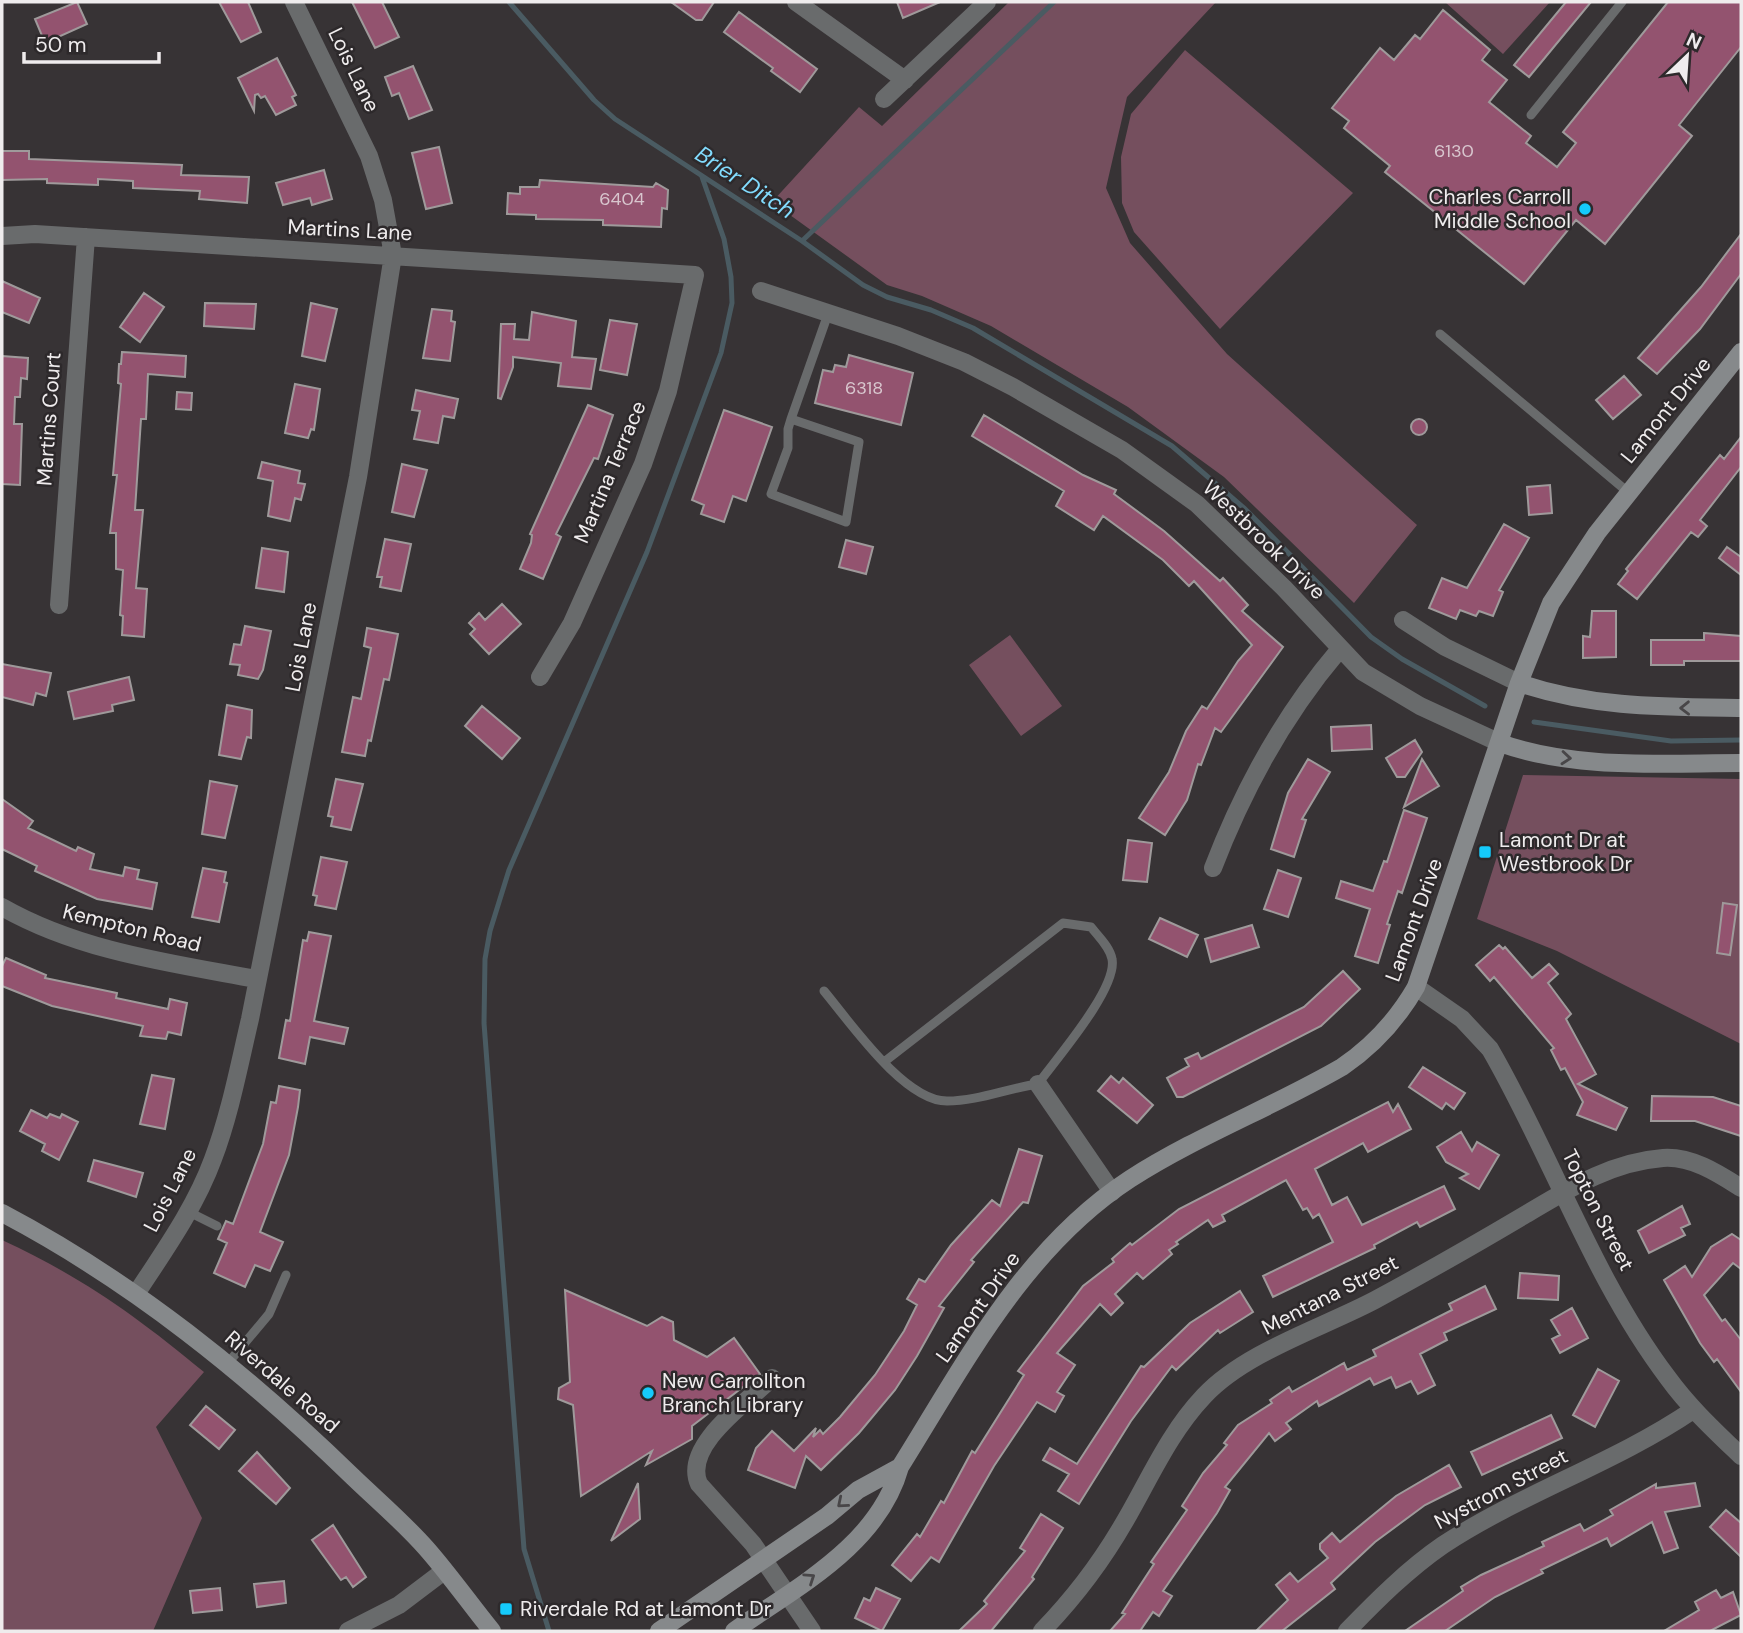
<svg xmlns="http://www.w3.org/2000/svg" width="1743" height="1633" viewBox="0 0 1743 1633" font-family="'DM Sans',sans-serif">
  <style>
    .green { fill: #754f5e }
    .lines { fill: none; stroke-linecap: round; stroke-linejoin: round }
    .stream { stroke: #4a5b62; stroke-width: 5 }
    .building { fill: #93536f; stroke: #9f9a9b; stroke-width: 2 }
    .lane { stroke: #696b6c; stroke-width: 9 }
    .street { stroke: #696b6c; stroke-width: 18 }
    .secondary { stroke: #86898b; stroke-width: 18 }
    .oneway { stroke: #484648 }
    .poi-dot { fill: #15cafb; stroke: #2d292b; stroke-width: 2.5 }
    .labels { text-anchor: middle; stroke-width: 5; stroke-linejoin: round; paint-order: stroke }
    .number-label { font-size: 18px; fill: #d8c6ce }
    .street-label { font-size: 21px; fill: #efeced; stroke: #2d292b }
    .poi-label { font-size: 21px; fill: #efeced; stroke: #2d292b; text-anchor: start }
    .water-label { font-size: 23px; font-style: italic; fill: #82dcfe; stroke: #2d292b }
  </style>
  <rect width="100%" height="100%" fill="#373335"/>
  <!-- green -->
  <path class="green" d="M1009,2h207l-89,95 -21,91 24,55 97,111 190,171 -63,78 -130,-126 -96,-70 -137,-81 -69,-30 -35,-11 -115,-83 87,-95 23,19z
    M1445,2h105l-47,52z
    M1185,50l168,143 -133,136 -86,-97 -12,-29 -1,-46 10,-43z
    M1010,635l52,71 -41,30 -52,-71z
    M1523,775l218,4v265l-184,-93 -80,-32z
    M2,1240c80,37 134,76 202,132l-48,55 46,91 -49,113h-151z"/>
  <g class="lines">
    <!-- stream -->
    <path class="stream" d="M509,2l85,98 21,19 187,122 252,-239
      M802,241l61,44 24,12 44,13 42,18 199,118 73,63 126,128 31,22 83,47
      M1534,722l137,19 70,-1
      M549,1631l-25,-82 -40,-526 1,-64 5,-28 19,-61 138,-318 74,-199 11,-50 -1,-26 -7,-38 -22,-62"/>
  </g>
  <!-- building -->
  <path class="building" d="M77,2l10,22 -42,19 -10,-24z
    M219,2h29l13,30 -20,10z
    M352,2h30l17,35 -24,11z
    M671,2h43l-12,18h-6z
    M897,2h43l-37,16z
    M1566,2h25l-62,75 -15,-12z
    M1668,2h73v45l-62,78 13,11 -87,108 -29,-24 -52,64 -139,-112 5,-6 -46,-38 5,-7 -17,-13 48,-60 14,12 21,-25 5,4 23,-29 47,40 -8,10 25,20 -18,22 42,34 -5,7 31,24 19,-24 -13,-11z
    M739,12l78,57 -17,23 -29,-21 2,-3 -49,-36z
    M277,58l19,37 -4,2 4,8 -20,10 -11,-19 -4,2 -3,-4 -3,1 -1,16 -16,-33z
    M413,66l19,44 -23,9 -10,-26 -7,3 -7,-19z
    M439,147l13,56 -26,6 -14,-56z
    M2,151h27v8l153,6 -1,10 68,2 -2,26 -48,-4 1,-8 -67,-3v-7l-35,-2v6l-51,-2v-4l-45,1z
    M324,170l8,29 -20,6 -2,-7 -27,7 -7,-22z
    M540,180l113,7 3,-4 12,7 -1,19 -5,-1 -1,19 -58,-2v-5l-67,-1v-4l-29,-1 1,-21 12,1v-7h19z
    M1741,234v40l-41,55 -43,45 -19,-16 63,-71z
    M2,281l38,17 -11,25 -27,-11z
    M144,293l20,14 -24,35 -20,-15z
    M205,303l51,1 -2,25 -50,-3z
    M311,303l26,6 -12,52 -23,-5z
    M432,309l20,2 -1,10 4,1 -5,39 -27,-3z
    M532,312l44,9 -4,36 24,2 -5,30 -33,-3 3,-23 -48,-6v10l-12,32 -3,-1 3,-74h14l-1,15 15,1z
    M610,320l27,4 -10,51 -27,-5z
    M122,352l64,4 -1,21 -37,-3 -2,45h-5l-6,91h8l-7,78 11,1 -3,48 -22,-2 1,-19 -3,-1 3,-45 -7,-1v-36h-6l7,-58h-4l8,-91 -3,-1 1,-19h2z
    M849,355l64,18 -12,52 -86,-22 8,-33 10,2 2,-7 11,2z
    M2,356l26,2 -1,21 -6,-1 -1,19h-5l-1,27h8l-2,61 -18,-1z
    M1624,376l17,19 -28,24 -17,-19z
    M295,384l25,5 -6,41 -3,-1 -3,9 -23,-5z
    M416,390l42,9 -4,19 -11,-2 -5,27 -24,-4 6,-28 -8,-1z
    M177,392l15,1 -1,17 -15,-1z
    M588,405l25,10 -15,44 -4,-1 -38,76 5,3 -18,42 -23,-10 11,-26 1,-8 -2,-1z
    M724,410l48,17 -26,74 -13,-5 -9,26 -23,-8 3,-9 -12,-5z
    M984,415l99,60 33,15 -2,4 50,37 56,50 3,-3 25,27 -6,6 41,36 -62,85 -6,-4 -14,37 -3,-1 -11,36 -22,35 -26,-17 30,-46 17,-41 16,-25 5,3 31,-48 14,-16 -58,-64 -5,5 -26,-26 -60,-44 -9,14 -38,-24 8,-15 -92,-55z
    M1411 427a8 8 0 1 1 16 0a8 8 0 1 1-16 0Z
    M1741,437v30l-41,53 7,6 -9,11 -7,-5 -54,67 -19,-15 10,-13 -2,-2 94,-114 4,4z
    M262,462l38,9 -2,12 7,1 -4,16 -6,-2 -5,23 -22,-5 5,-35 -15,-3z
    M402,464l25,6 -13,47 -22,-5z
    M1550,485l2,28 -23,2 -2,-28z
    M1504,524l25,14 -30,52 4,2 -10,24 -14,-5 -3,5 -16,-6 -4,9 -27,-11 13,-30 25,10z
    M385,539l26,5 -10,47 -21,-4 2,-10h-5z
    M846,540l27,7 -7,27 -27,-7z
    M1727,547l14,10v18l-22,-17z
    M262,548l26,4 -4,40 -28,-4z
    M502,604l19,20 -32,30 -19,-20 5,-5 -6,-6 10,-10 6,7z
    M1592,611h24v46l-33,1v-22l7,1z
    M245,626l26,5 -8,39 -5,9 -20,-4 2,-10 -10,-1 4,-20 7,1z
    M367,628l31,6 -9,46 -5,-1 -13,62 -3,-1 -3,16 -23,-4 11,-55 8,2 10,-51 -7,-2z
    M1704,633l37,3v25h-57v4h-33v-25h53z
    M2,664l49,9 -5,23 -10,-3 -3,12 -31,-8z
    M129,677l5,23 -22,5 1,6 -39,8 -6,-27z
    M227,705l25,5 -1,28 -4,-1 -6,22 -22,-4z
    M482,706l38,32 -18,21 -37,-33z
    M1371,725l1,24 -40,2 -1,-24z
    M1415,740l7,12 -17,25h-8l-11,-19z
    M1308,759l22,13 -28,47 4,1 -12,37 -23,-8 17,-56z
    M1422,759l17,27 -35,21z
    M336,779l27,5 -12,46 -20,-4 2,-9 -5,-1z
    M210,781l27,5 -12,52 -23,-4z
    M2,799l31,22 -5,7 48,23 2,-4 16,7 -4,15 33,7 2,-9 14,3 -2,9 20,4 -5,26 -55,-10 -62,-28 2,-5 -35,-17z
    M1404,810l23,8 -25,75 -4,-2 -11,33 3,1 -12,38 -23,-7 15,-47 -34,-11 5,-17 32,10 11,-30 3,1z
    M1128,840l24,3 -5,39 -24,-2z
    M321,857l26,5 -11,47 -21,-4 2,-9 -4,-1z
    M203,868l23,4 -2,10 3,1 -8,39 -27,-5z
    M1278,870l23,8 -13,39 -24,-8z
    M1723,903l14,2 -7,50 -13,-2z
    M1160,918l38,17 -11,22 -38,-18z
    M1252,925l7,22 -48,15 -6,-23z
    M309,932l22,4 -17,85 34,7 -4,16 -34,-7 -5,27 -26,-6 7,-38 4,1 13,-81 4,1z
    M1499,945l4,4 2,-2 27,31 17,-14 9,10 -10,9 23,31 -5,5 30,55 -18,10 49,24 -11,22 -39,-15 6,-13 -18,-34 -4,2 -10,-20 3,-2 -60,-71 -4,4 -14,-16z
    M6,958l40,17 -1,3 72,15 -1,5 52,11 2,-10 17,4 -6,32 -13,-3 -2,7 -26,-3 3,-10 -91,-20 -50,-20v-20z
    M1343,971l17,18 -39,37 -138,71h-6l-10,-19 22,-12 -4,-7 13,-6 3,6 103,-52z
    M1423,1067l42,26 -11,16 -8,-6 -4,6 -33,-22z
    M152,1075l22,4 -9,50 -25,-5z
    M1111,1076l8,7 4,-5 30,27 -16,18 -39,-32z
    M279,1086l21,4 -2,17 -9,48 -29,77 23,10 -13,29 -15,-6 -10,22 -31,-14 13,-30 -9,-4 8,-18 7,3 30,-80 8,-42 5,1z
    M1652,1096l61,1 28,9v30l-46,-15h-44z
    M1388,1102l5,10 5,-8 13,25 -43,23 -5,-9 -48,26 17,36 15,-8 15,28 82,-39 11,23 -35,18 -3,-5 -43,23 1,3 -102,49 -10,-21 70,-34 -14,-28 -6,4 -6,-10 -4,2 -17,-30 -64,35 3,6 -12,6 -5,-7 -32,22 2,2 -9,6 3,4 -29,25 -6,-6 -22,21 8,9 -12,12 -11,-11 -43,49 18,12 -18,27 7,4 -9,16 -18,-10 -43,64 -55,96 -8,-5 -20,24 -19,-16 25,-31 3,3 21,-36 3,2 28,-52 3,2 49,-78 -6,-4 65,-85 31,-24 -2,-3 18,-16 2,2 47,-36z
    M31,1110l16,8 3,-4 10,4 2,-4 16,8 -19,38 -17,-9 3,-7 -25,-13z
    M1461,1132l11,19 5,-9 22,13 -20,34 -19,-11 8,-4 -22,-12 -9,-15z
    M1019,1149l23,7 -14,47 -5,-1 -52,58 3,2 -35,44 5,2 -27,48 -22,34 -36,43 -38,37 -15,-14 -11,32 -47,-18 8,-22 16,-17 22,20 22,-23 -3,9 7,-7 3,4 17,-17 35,-42 29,-44 13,-26 -10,-6 12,-20 6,3 26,-37 41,-45 8,6z
    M94,1160l49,13 -7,24 -48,-16z
    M1682,1206l8,18 -9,4 4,7 -36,18 -11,-22z
    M1732,1234l9,6v29l-8,-6 -29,32 18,26 3,-2 16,21v52l-24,-33 -3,3 -14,-19 -36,-63 21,-14 7,11 19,-30z
    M1520,1273l39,3 -1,24 -40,-2z
    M1485,1286l11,23 -52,24 3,7 -27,14 15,31 -17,9 -7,-13 -15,7 -5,-11 -17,8 -4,-7 -51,28 -2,-5 -31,22 5,6 -16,12 -6,-8 -44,54 5,3 -13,23 -54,78 9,5 -13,20 -6,-4 -13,19h-30l15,-17 -3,-1 32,-49 -3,-2 36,-52 -5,-4 21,-33 24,-28 -3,-2 14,-18 34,-22 -2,-3 19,-13 3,5 52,-29 3,7 29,-14 -3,-6 79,-40 -3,-6z
    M565,1290l82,36 15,-9 11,5 1,18 33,17 27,-19 26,36 -68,52v13l-46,26 6,-14 -71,45 -8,-91 -15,-6 1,-11 11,-6z
    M1240,1291l13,21 -33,21 -2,-3 -42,40 -4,-4 -41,55 -52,83 -21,-13 11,-17 -26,-14 7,-12 27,16 64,-98 3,1 46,-44z
    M1572,1308l16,30 -28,15 -8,-14 8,-4 -9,-15z
    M1598,1369l21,12 -24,46 -22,-12z
    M206,1406l29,24 -16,19 -29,-24z
    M1551,1415l11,23 -80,37 -11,-23z
    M257,1452l33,36 -14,16 -37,-33z
    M1449,1465l12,22 -36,18 -50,37 -44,41 4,6 -53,42h-26l32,-31 -12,-15 14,-12 8,9 30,-24 -8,-9v-5l12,-11 8,9 56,-46z
    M638,1483l2,36 -29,22z
    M1695,1483l5,23 -35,6 13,36 -14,5 -12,-31 -41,24 -4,-8 -66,32 2,3 -48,24 -50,34h-40l58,-40 -2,-4 20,-12 63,-29 -2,-4 38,-18 4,7 29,-16 -3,-5 46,-26v4z
    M1726,1510l15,13v34l-31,-30z
    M1041,1514l22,14 -31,49 2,2 -43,52h-32l28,-27 -3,-3 41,-50 -5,-3z
    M333,1525l33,52 -13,10 -7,-10 -5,3 -29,-40z
    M284,1581l2,22 -29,4 -3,-23z
    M220,1588l2,22 -29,3 -3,-22z
    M876,1588l24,11 -18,32 -27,-13 9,-20 6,3z
    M1716,1590l5,8 12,-6 8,23 -31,16h-46l35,-21 -4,-8z"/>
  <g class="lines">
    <!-- lane -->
    <path class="lane" d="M1531,115l91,-113
      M1440,334l189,159
      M791,419l68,23 -13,80 -75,-28 17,-46v-19l3,-10 37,-105
      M824,991c26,31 80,110 123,110 31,0 61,-13 91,-17 18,-25 80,-96 74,-125 -2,-12 -14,-23 -21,-32l-28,-4 -179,139
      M187,1211l30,15
      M228,1363l41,-49 17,-39"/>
    <!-- street -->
    <path class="street" d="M796,2l109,78
      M884,99l103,-97
      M2,236l33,-2 660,41 -27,116 -25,73 -71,159 -32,54
      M761,291l137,45 66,26 49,25 109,63 75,54 87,84 79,84 57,34 80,37
      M59,605l27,-368
      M1403,620l42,27 74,36
      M1213,868c31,-81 70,-152 126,-218
      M2,907c77,44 168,56 254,72
      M1416,987l46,32 28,30c62,107 103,230 178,329 21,29 47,53 73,78
      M1038,1084l74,108
      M136,1294c28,-43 59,-86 77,-135 17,-45 26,-93 37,-140l108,-542 35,-222 -10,-55 -14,-44 -75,-154
      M772,1378c-25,24 -90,68 -73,106l54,60 59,87
      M348,1631l51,-26 45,-34
      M1042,1631c32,-33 60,-70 83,-110 25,-43 44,-88 79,-125 41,-44 118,-68 171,-96 50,-27 99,-55 148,-84 44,-26 87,-54 140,-58 29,-2 56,16 78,30
      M1347,1631c29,-30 61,-62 96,-86 79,-52 172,-82 250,-135"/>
    <!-- secondary -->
    <path class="secondary" d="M1519,683c73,25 146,24 222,25
      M1500,743c75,27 162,20 241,20
      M2,1213c131,69 245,161 351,264 25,24 50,45 73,71 23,26 44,56 66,83
      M659,1631l168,-115 31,-26 42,-23
      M734,1631c62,-44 144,-85 166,-164 65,-104 124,-219 230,-288 67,-43 143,-72 212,-112 31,-21 55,-47 74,-80l103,-304 32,-80 46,-70 144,-181"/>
  </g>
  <!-- one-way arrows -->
  <defs><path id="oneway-chevron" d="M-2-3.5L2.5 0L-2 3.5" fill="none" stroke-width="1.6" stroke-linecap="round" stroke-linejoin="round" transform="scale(1.75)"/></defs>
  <g class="oneway">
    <use href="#oneway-chevron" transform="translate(1685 708) rotate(179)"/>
    <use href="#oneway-chevron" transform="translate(1566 758) rotate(5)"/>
    <use href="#oneway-chevron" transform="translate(842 1503) rotate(140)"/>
    <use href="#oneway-chevron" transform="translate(810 1578) rotate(-34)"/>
  </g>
  <!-- markers -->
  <g class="poi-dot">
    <circle cx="1585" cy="209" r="7"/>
    <rect x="1478" y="845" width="14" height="14" rx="3.5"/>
    <circle cx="648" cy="1393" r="7"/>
    <rect x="499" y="1602" width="14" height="14" rx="3.5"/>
  </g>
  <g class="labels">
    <!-- number labels -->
    <g class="number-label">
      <text x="1454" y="157">6130</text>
      <text x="622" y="205">6404</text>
      <text x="864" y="394">6318</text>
    </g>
    <!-- street labels -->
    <g class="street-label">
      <text transform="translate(354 70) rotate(64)" y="7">Lois Lane</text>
      <text transform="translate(350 230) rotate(3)" y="7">Martins Lane</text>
      <text transform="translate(1666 410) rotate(-51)" y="7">Lamont Drive</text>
      <text transform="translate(49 419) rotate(-86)" y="7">Martins Court</text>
      <text transform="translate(610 472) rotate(-67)" y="7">Martina Terrace</text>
      <text transform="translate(1264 540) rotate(44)" y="7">Westbrook Drive</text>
      <text transform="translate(301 647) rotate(-79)" y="7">Lois Lane</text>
      <text transform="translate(1414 920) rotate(-70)" y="7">Lamont Drive</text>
      <text transform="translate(132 928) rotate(14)" y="7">Kempton Road</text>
      <text transform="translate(170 1190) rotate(-63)" y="7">Lois Lane</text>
      <text transform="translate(1598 1210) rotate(63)" y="7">Topton Street</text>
      <text transform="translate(1330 1295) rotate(-27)" y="7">Mentana Street</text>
      <text transform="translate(978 1307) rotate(-55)" y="7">Lamont Drive</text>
      <text transform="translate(282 1382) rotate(41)" y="7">Riverdale Road</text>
      <text transform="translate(1501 1489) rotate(-28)" y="7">Nystrom Street</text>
    </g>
    <!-- poi labels -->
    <g class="poi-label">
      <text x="1571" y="204" text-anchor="end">Charles Carroll<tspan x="1571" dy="24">Middle School</tspan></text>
      <text x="1499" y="847">Lamont Dr at<tspan x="1499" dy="24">Westbrook Dr</tspan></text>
      <text x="662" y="1388">New Carrollton<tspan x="662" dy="24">Branch Library</tspan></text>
      <text x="520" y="1616">Riverdale Rd at Lamont Dr</text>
    </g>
    <!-- water labels -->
    <g class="water-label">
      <text transform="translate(745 182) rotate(33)" y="8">Brier Ditch</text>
    </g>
  </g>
  <!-- border -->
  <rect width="1743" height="1633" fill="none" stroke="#efeced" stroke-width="7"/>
  <!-- north arrow -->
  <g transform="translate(1687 56) rotate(25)" stroke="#2d292b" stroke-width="5" paint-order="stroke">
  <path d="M0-5L12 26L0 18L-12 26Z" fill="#efeced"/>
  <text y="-10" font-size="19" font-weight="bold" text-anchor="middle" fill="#efeced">N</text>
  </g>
  <!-- scale -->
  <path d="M24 52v10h135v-10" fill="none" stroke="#efeced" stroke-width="3.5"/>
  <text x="35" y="52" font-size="21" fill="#efeced" stroke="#2d292b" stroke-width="5" paint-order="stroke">50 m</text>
</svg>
